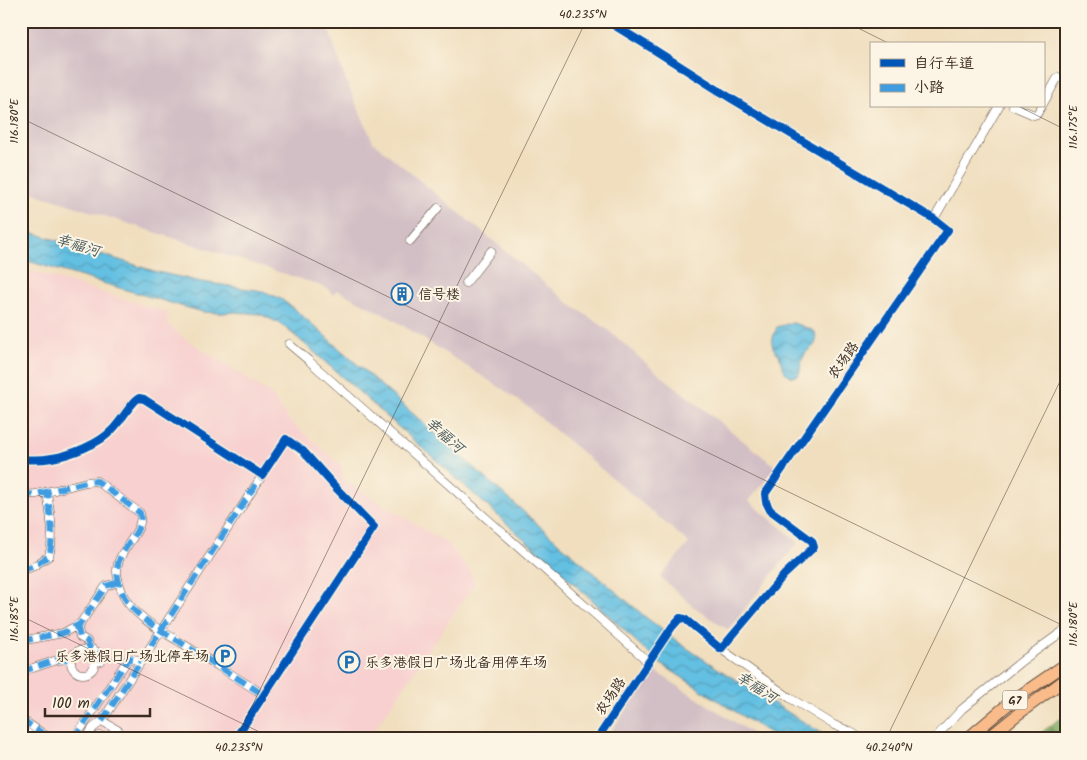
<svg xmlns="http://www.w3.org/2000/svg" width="1087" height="760" viewBox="0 0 1087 760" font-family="Kalam,'LXGW WenKai TC',sans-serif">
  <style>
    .built { fill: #f7d0cf }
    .industrial { fill: #d2bec5 }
    .forest { fill: url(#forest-firs); stroke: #5f6d43 }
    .water { fill: url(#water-waves); stroke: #507580 }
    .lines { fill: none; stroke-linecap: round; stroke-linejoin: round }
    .minor-casing { stroke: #564536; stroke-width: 9 }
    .highway-casing { stroke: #564536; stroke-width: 13 }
    .minor { stroke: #fff; stroke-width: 8 }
    .highway { stroke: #fabb8b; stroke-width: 11 }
    .quiet { stroke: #3f9ce0; stroke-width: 6; stroke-dasharray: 12 6; stroke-linecap: butt }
    .cycleway-casing { stroke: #fcf5e5; stroke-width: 11 }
    .cycleway { stroke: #0057b8; stroke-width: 8 }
    .ticks { fill: none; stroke: #3b2a1e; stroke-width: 1; stroke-opacity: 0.45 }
    .labels { text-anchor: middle; stroke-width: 4; stroke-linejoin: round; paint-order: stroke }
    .shield { fill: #fcf5e5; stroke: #75675a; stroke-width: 1 }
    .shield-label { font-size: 12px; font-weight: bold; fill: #3b2a1e }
    .poi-label { font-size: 14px; fill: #3b2a1e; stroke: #fcf5e5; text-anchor: start }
    .street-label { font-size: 14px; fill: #3b2a1e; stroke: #fcf5e5 }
    .water-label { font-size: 15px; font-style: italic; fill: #475759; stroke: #fcf5e5 }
    .neatline { fill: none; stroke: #3b2a1e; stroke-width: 2 }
    .ticks-label { font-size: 12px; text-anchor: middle; fill: #3b2a1e }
  </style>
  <defs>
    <pattern id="forest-firs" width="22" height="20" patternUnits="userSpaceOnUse" patternTransform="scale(1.25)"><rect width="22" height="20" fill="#83b068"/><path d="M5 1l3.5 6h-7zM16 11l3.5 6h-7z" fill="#6c8f55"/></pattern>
    <pattern id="water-waves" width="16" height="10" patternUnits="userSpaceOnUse" patternTransform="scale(1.25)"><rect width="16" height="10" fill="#64c0e2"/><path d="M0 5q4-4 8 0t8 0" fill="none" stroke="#549cb7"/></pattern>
  </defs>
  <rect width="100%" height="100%" fill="#fcf5e5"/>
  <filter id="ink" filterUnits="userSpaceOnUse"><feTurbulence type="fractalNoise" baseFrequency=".02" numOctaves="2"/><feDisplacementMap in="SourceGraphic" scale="10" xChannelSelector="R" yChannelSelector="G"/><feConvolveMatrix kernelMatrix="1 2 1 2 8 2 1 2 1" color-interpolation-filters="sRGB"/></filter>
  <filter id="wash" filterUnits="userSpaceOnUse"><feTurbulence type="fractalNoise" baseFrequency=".0096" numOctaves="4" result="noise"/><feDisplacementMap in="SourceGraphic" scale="20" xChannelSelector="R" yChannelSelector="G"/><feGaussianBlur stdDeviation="1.12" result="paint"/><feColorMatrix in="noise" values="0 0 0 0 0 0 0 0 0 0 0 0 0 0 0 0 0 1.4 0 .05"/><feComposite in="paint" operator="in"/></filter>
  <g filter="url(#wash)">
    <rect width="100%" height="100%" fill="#f0debe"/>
    <!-- built -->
    <path class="built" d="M21,268l146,44 1,12 13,12 90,58 17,25 54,47 1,14 104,63 23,28 5,12 -107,156h-320l-27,-18z"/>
    <!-- industrial -->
    <path class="industrial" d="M21,21h305l18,55 29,66 198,163 36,24 41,36 128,102 -27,34 49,41 -70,88 -34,-23 -34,-30 29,-34 -160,-135 -25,-18 -113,-72 -54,-28 -4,5 -5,-6 -15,-6 -292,-94z
      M653,670l108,69h-155z"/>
    <!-- forest -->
    <path class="forest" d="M1066,714v25h-33z"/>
    <!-- water -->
    <path class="water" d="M21,229l136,43 45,10 61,9 18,8 17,13 262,232 88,75 34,26 38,25 111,69h-53l-120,-77 -67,-63 -163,-146 -122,-108 -25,-21 -21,-10 -25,-2 -14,1 -18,-1 -22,-6 -160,-47z
      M793,323l17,6 5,3c3,17 -2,11 -10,22 -4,6 -4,14 -6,21l-7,2c-10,-4 -10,-13 -13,-23 -11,-7 -6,-17 -2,-27l10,-3z"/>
  </g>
  <g filter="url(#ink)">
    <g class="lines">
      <!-- minor casing -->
      <g class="minor-casing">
        <path id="minor" d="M1043,104l15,-27
          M1013,106l21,9 3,-1 5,-8
          M934,219l65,-113
          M410,241l28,-33
          M466,283l25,-32
          M289,344l19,16 335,297 5,7
          M21,459c11,1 21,1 31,-1 20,-3 49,-15 62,-31 7,-8 16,-25 25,-29l5,1 118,76
          M21,495l15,-1 19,-4 31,-8 11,-1 43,32c5,20 -23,36 -23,58 0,8 6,26 11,32 13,17 34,28 52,39 28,18 56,35 84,53
          M21,571l13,-5 15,-10c6,-21 1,-42 -2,-64
          M77,625l3,12 7,4 3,7 9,5 2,8
          M21,641l42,-8 17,-9 26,-38 13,-4
          M721,649l69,49 44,27 15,6 13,8
          M71 662a12 12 0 1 1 24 0a12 12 0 1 1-24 0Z
          M21,671l12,-3 24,-8 14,-1
          M21,719l30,20
          M102,721l184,-282 17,12 35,39 36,37 -139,212
          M21,729l15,10
          M74,739l55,-81 12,3
          M86,739l7,-11 9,-7 17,10
          M94,739c5,-5 8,-3 14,0
          M597,739l75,-112 8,-9 5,1 36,30 63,-74 30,-28 -2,-6 -42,-31 -4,-8 -1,-8 183,-264 -14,-11 -202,-120 -79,-50 -46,-28
          M934,739l28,-30 61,-49 43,-31"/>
      </g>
      <!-- highway casing -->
      <g class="highway-casing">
        <path id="highway" d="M967,739l45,-38 54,-37
          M987,739l31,-25 48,-35"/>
      </g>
      <!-- minor -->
      <use href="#minor" class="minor"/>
      <!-- highway -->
      <use href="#highway" class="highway"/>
      <!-- quiet -->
      <path class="quiet" d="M21,495l15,-1 19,-4 31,-8 11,-1 43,32c5,20 -23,36 -23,58 0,8 6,26 11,32 13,17 34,28 52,39 28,18 56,35 84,53
        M21,571l13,-5 15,-10c6,-21 1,-42 -2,-64
        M77,625l3,12 7,4 3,7 9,5 2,8
        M21,641l42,-8 17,-9 26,-38 13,-4
        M21,671l12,-3 24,-8 14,-1
        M21,719l30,20
        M102,721l160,-246
        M74,739l55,-81 12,3"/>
      <!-- cycleway casing -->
      <g class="cycleway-casing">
        <path id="cycleway" d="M21,459c11,1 21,1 31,-1 19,-3 47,-14 60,-28 9,-9 15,-21 24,-30l3,-2 5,1 118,76 24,-36 17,12 35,39 36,37 -139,212
          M597,739l75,-112 8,-9 5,1 36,30 63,-74 30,-28 -2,-6 -42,-31 -4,-8 -1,-8 183,-264 -14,-11 -202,-120 -79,-50 -46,-28"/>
      </g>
      <!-- cycleway -->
      <use href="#cycleway" class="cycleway"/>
    </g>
  </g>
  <!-- ticks -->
  <path class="ticks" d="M844,21l46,23M1018,106l48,24M21,118l1045,509M21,616l253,123M236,739l350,-718M886,739l180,-370"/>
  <!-- icons -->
  <defs>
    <g id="building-ring" transform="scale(1.125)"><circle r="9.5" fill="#fcf5e5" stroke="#1f6fb2" stroke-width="1.5"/><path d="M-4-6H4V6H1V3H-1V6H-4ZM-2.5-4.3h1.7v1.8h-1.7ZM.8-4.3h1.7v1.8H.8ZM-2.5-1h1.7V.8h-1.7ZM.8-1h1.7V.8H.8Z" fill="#1f6fb2"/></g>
    <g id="parking-ring" transform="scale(1.125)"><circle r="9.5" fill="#fcf5e5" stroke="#1f6fb2" stroke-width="1.5"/><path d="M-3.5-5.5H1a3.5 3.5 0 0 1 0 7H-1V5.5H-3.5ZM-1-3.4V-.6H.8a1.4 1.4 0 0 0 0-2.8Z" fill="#1f6fb2"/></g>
  </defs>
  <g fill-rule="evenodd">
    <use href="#building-ring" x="402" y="294"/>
    <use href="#parking-ring" x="225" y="656"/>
    <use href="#parking-ring" x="349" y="662"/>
  </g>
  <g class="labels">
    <!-- shield labels -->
    <rect class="shield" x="1002.5" y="690.5" width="25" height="19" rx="4"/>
    <g class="shield-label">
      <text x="1015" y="704">G7</text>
    </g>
    <!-- poi labels -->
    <g class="poi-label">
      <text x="418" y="299">信号楼</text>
      <text x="209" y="661" text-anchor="end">乐多港假日广场北停车场</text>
      <text x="365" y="667">乐多港假日广场北备用停车场</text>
    </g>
    <!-- street labels -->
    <g class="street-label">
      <text transform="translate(843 360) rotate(-55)" y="5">农场路</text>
      <text transform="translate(610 696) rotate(-56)" y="5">农场路</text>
    </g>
    <!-- water labels -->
    <g class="water-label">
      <text transform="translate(78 245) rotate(17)" y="5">幸福河</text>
      <text transform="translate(445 435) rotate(42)" y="5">幸福河</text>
      <text transform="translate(757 687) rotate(33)" y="5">幸福河</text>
    </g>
  </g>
  <!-- margin -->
  <rect width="1087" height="760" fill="none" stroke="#fcf5e5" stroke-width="55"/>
  <!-- legend -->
  <rect x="870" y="42" width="175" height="65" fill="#fcf5e5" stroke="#afa495"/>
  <rect x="880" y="59" width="25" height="8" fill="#0057b8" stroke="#afa495"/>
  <text x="914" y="68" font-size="15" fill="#3b2a1e">自行车道</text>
  <rect x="880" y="84" width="25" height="8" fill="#3f9ce0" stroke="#afa495"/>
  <text x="914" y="92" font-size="15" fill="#3b2a1e">小路</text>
  <!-- scale -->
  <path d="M45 708v8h105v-8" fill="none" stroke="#3b2a1e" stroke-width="2.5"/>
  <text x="52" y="708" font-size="15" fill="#3b2a1e" stroke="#fcf5e5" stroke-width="4" paint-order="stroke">100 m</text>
  <rect x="28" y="28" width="1032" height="704" class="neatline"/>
  <g class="ticks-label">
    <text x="583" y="18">40.235°N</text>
    <text transform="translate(14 121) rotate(-90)" y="4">116.180°E</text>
    <text transform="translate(1073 127) rotate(-90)" y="4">116.175°E</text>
    <text transform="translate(14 619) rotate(-90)" y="4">116.185°E</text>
    <text transform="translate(1073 624) rotate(-90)" y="4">116.180°E</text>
    <text x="239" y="751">40.235°N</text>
    <text x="889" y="751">40.240°N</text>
  </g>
</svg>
